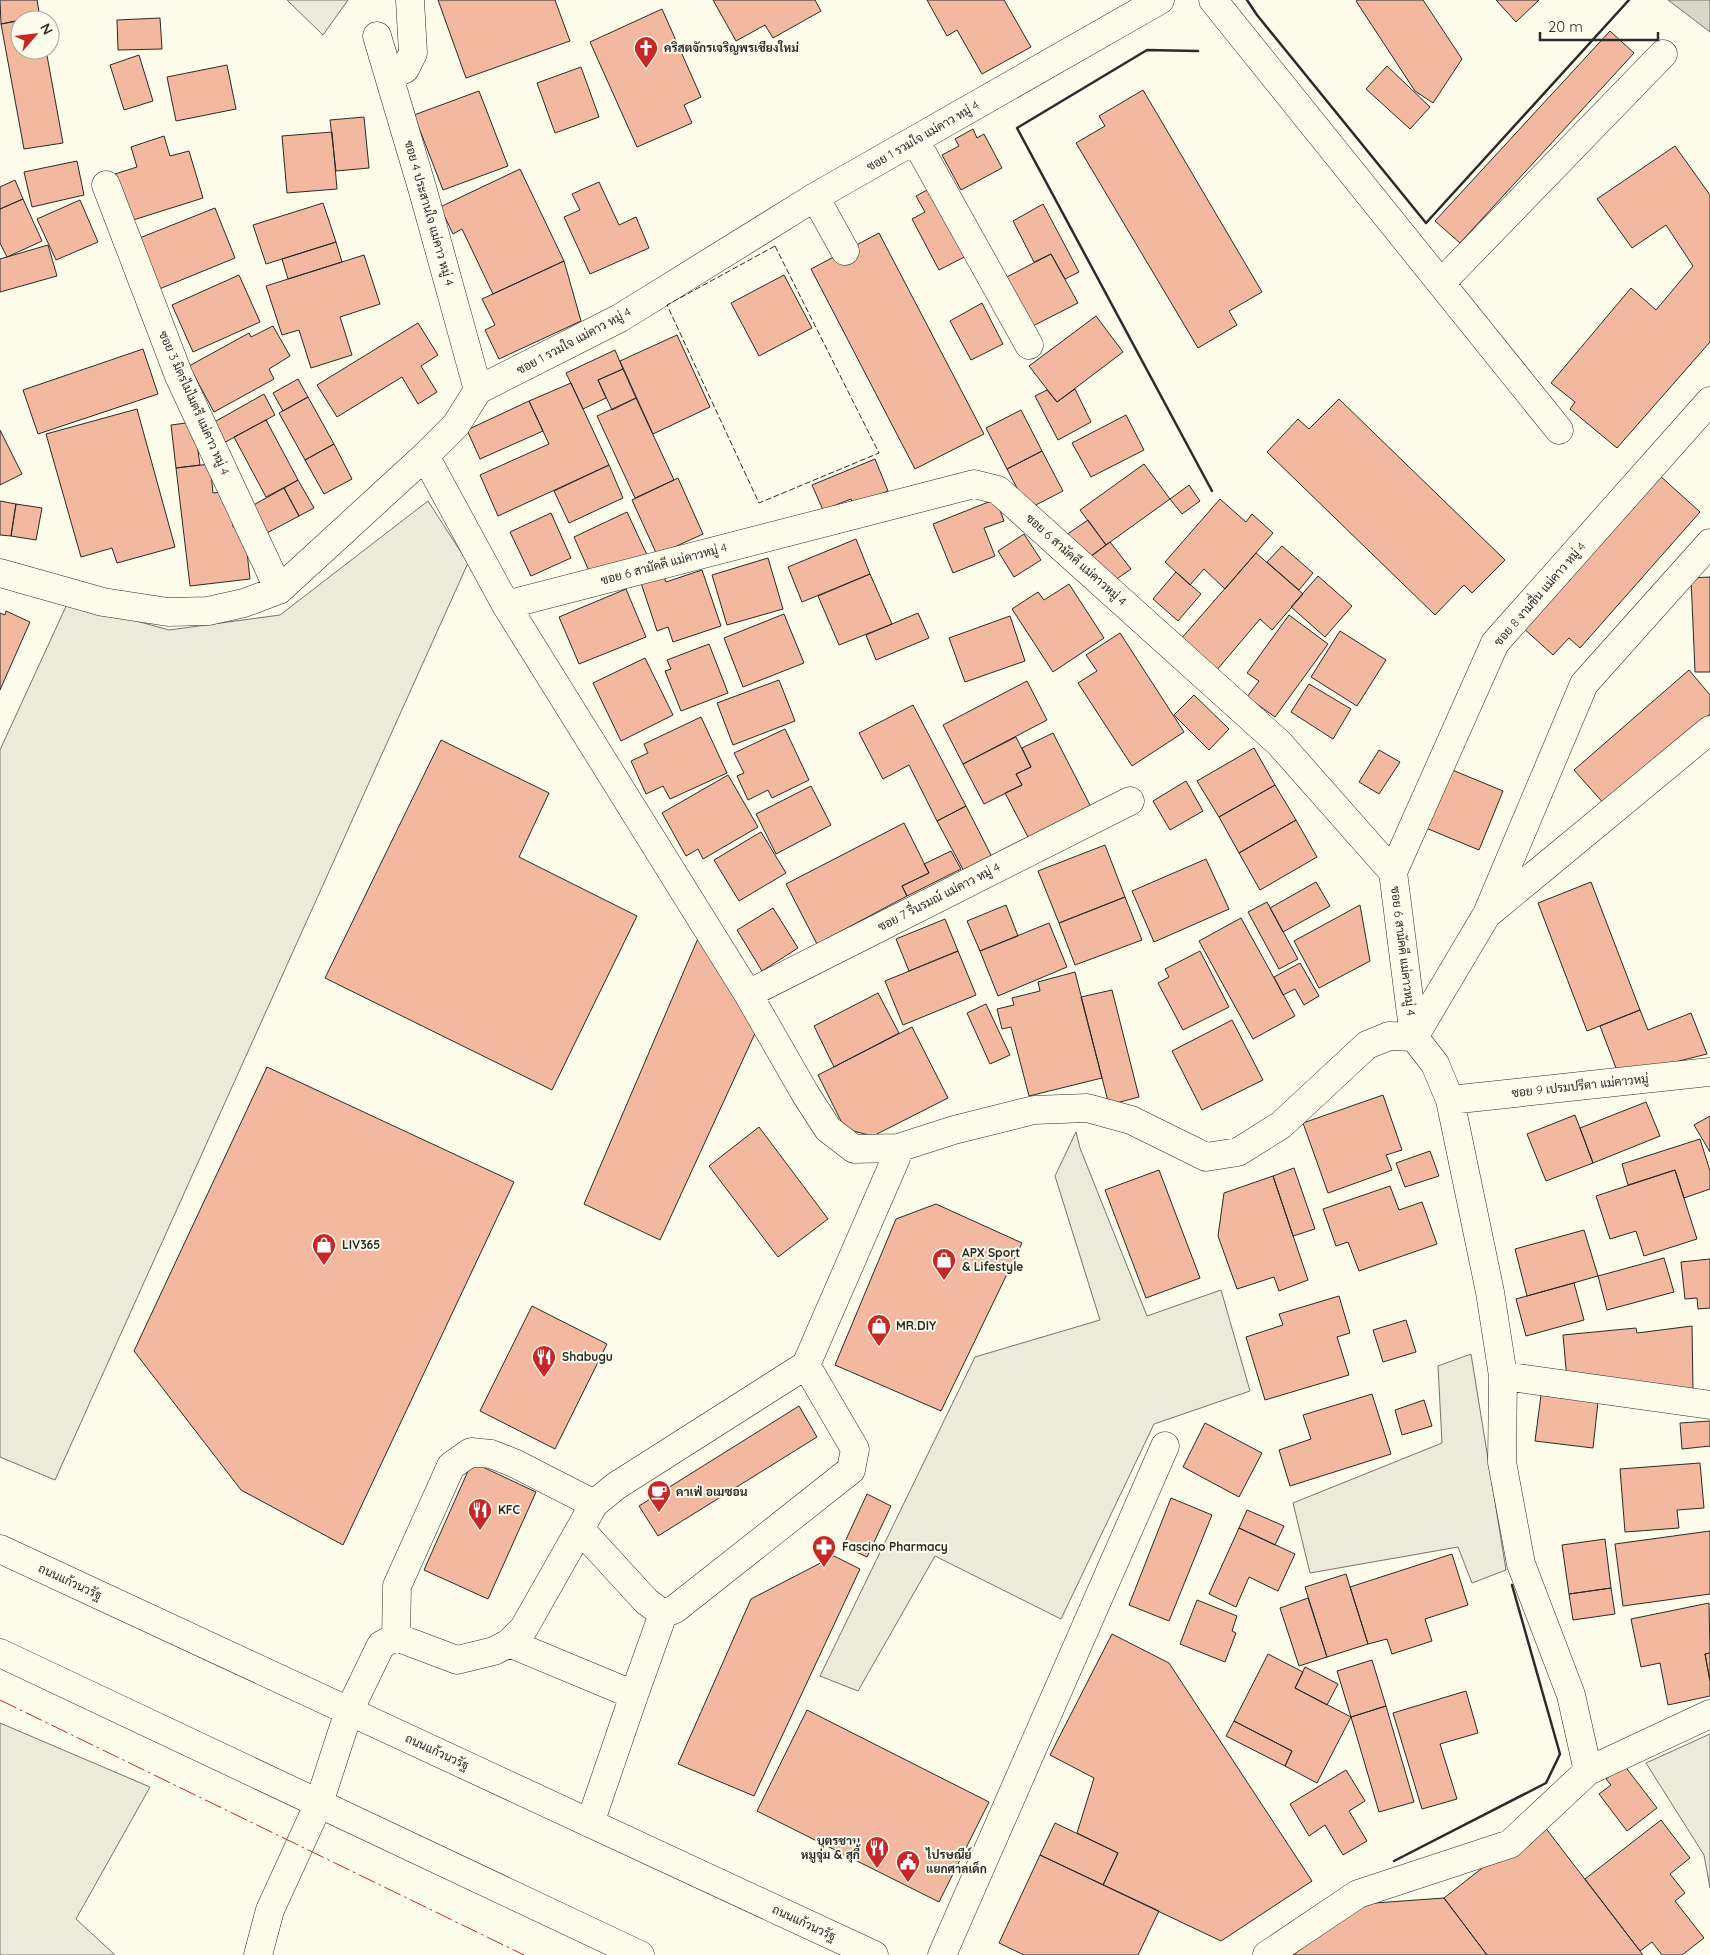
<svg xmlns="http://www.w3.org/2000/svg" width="1710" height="1955" viewBox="0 0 1710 1955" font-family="Quicksand,Sarabun,sans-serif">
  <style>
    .green { fill: #ecebdb; stroke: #74746e }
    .water { fill: #d8d7c9; stroke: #74746e }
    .building { fill: #f2b8a0; stroke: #2b2b2b }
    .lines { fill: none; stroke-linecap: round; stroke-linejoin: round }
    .minor-casing { stroke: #2b2b2b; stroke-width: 29 }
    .major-casing { stroke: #2b2b2b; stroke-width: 29 }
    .minor { stroke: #fdfbea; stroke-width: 28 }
    .major { stroke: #fdfbea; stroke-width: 28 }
    .fence { stroke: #2b2b2b; stroke-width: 1; stroke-dasharray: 6 2.5; stroke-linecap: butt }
    .wall { stroke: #2b2b2b; stroke-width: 2.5 }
    .power { stroke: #c62828; stroke-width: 1; stroke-dasharray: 18 4 2.5 4; stroke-linecap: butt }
    .labels { text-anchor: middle; stroke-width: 4; stroke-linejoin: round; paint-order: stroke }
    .poi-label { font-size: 12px; font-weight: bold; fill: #2b2b2b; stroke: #fdfbea; text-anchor: start }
    .street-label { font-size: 12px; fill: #2b2b2b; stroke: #fdfbea }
  </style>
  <rect width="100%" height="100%" fill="#fdfbea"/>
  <!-- green -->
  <path class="green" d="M287,0h61l-25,35z
    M428,501l40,62 -413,917 -55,-23v-707l68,-148 101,28 111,-15z
    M1076,1132l4,16 67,168 74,-26 29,101 -96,33 -93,195 -126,-63 -77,135 -38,-15 155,-319 125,-37 -45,-144z
    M1471,1354l35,216 -34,13 -14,-36 -148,26 -17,-70 149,-60 -4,-77z
    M0,1723l150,64 -74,132 39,36h-115z
    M1710,1734v154l-6,-33 -58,-92z"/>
  <!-- water -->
  <path class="water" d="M1668,0h42v32z"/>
  <!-- building -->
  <path class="building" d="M0,0h37l3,17 -39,7z
    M438,0h117l15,41 -104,37z
    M713,0h102l6,11 -48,27 -8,-13 -29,16z
    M927,0h77l27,47 -49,27 -25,-44 -10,6z
    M1358,0h65l39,59 -29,44 -18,-12 -59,-90z
    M1496,0h43l-23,22z
    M662,9l39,88 -17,8 8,18 -55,24 -47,-105z
    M160,18l2,31 -44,1 -1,-30z
    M20,20v30h26l17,93 -39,6 -23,-125z
    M1610,31l24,22 -174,190 -25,-22z
    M139,55l14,46 -29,9 -14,-45z
    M227,65l9,44 -60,12 -9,-44z
    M1387,66l43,41 -20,22 -44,-40z
    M581,67l18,50 -44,16 -18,-50z
    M1143,90l119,202 -33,19 8,14 -39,23 -122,-205 29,-17 -6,-10z
    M479,91l29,75 -65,24 -29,-75z
    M364,117l5,51 -33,3 -6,-51z
    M973,129l4,9 7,-4 18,34 -41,22 -19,-35 17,-9 -4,-7z
    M332,132l5,57 -50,4 -5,-57z
    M164,136l6,20 19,-5 14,47 -73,23 -15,-47 22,-7 -6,-20z
    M1675,146l35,49v147l-93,106 -47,-39 5,-7 -24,-19 80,-95 25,22 37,-44 -27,-41 -34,23 -35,-49z
    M77,161l7,34 -52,12 -8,-35z
    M520,169l44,92 -71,33 -31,-65 -9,5 -13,-27z
    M15,180l8,19 -23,10v-22z
    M599,182l20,43 17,-8 13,31 -59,26 -26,-57 16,-7 -8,-16z
    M940,183l36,68 -37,19 -27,-51 13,-7 -9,-16z
    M23,199l19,42 -35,16 -7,-14v-34z
    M80,200l18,42 -42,18 -19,-41z
    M323,203l13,39 -70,22 -13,-39z
    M1043,204l36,68 -14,7 -14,-25 -17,8 -21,-41z
    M215,208l20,50 -83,34 -20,-51z
    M879,233l105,201 -69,35 -104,-200z
    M336,242l6,20 -54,17 -6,-20z
    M48,245l9,31 -57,16v-33z
    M1051,254l27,49 -51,26 -26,-49z
    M364,255l16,49 -40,13 12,38 -41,13 -12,-38 -17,5 -16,-49z
    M564,261l17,60 -82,38 -14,-29 10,-5 -13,-26z
    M239,275l21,47 -67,30 -21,-47z
    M784,275l28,53 -53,28 -28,-53z
    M982,303l21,41 -32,16 -21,-39z
    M1096,316l27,36 -66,50 -28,-36z
    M418,323l20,32 -17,11 16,26 -19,12 -16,-27 -65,40 -20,-32z
    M273,326l17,30 -21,13 5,10 -60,33 -25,-46 60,-33 2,4z
    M677,335l33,72 -57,27 -33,-73z
    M143,349l15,45 -120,40 -15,-44z
    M615,350l8,19 -25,11 8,18 -23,11 -17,-36z
    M623,369l13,29 -24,12 -14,-30z
    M298,379l10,18 -25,14 -10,-18z
    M571,383l38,82 -111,51 -18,-41 69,-31 -20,-43z
    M1075,389l16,33 -33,18 -23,-44 12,-6 10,12z
    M264,394l11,21 -55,30 -11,-20z
    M308,397l26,47 -29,16 -26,-47z
    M636,398l38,82 -39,18 -38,-82z
    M1339,399l166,161 -33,33 -8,-8 -29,30 -168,-163 31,-33 11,10z
    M529,401l14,30 -63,28 -13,-29z
    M137,409l38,138 -58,16 -5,-15 -31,9 -35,-123z
    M1021,410l21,41 -35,18 -21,-41z
    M1126,415l18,35 -53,27 -19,-34z
    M266,420l32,60 -32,17 -32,-60z
    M194,422l6,43 -24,3 -5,-43z
    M0,430l22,44 -22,11z
    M334,444l18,35 -28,15 -19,-34z
    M1042,451l21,40 -35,18 -21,-40z
    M875,459l13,32 -35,14 -2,-6 -28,11 -11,-25z
    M210,464l3,29 17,-2 3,36 11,-2 6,54 -60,7 -14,-118z
    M1144,464l26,35 -64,46 -26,-35z
    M609,465l14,33 -54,25 -15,-32z
    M1658,474l42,38 -120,136 -11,-10 -16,17 -31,-28z
    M678,478l25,56 -46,21 -25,-55z
    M298,480l16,28 -15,8 -15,-28z
    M1189,485l11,16 -18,13 -12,-15z
    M284,488l15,28 -34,18 -15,-27z
    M996,499l8,22 -20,7 11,28 -42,17 -20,-49z
    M1220,499l26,23 6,-8 21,19 -48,56 -21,-20 -14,16 -25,-23z
    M0,501l16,3 -5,32 -11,-1z
    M16,504l26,4 -6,32 -25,-4z
    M627,512l20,43 -58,16 -15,-34z
    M551,513l20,45 -40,18 -21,-44z
    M1088,520l18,25 -21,16 -19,-26z
    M1024,534l17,26 -27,17 -16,-26z
    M856,539l14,35 -68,28 -14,-35z
    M1110,542l21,27 -20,14 -20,-27z
    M1282,546l31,27 -14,17 -32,-28z
    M1256,553l47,41 -31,36 -12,-11 -44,52 -36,-31z
    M768,558l15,51 -56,16 -15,-50z
    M702,570l19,56 -48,16 -5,-15 -11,4 -17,-51 22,-8 4,10z
    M1176,572l25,22 -23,27 -25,-22z
    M870,574l22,50 -53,21 -21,-49z
    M1318,576l34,30 -27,31 -34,-30z
    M1710,577v95h-15l-4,-94z
    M1069,584l35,54 -51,34 -41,-63 26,-17 6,8z
    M626,589l20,48 -67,27 -20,-47z
    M6,611l24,11 -30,68v-77l5,2z
    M918,613l11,25 -53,22 -10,-25z
    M784,614l20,49 -61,24 -19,-49z
    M1289,615l39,29 -53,73 -28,-20 12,-16 -12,-8z
    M1010,616l15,45 -60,21 -16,-44z
    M1340,631l46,29 -29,46 -46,-29z
    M1120,633l64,99 -52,34 -54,-83 19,-12 -11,-16z
    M709,644l19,49 -47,18 -16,-40 6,-2 -4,-9z
    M645,658l28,57 -52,26 -28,-58z
    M1689,670l21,25v19l-105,91 -31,-35z
    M779,680l16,41 -62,24 -16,-42z
    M1027,681l20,39 -84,44 -20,-39z
    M1309,684l42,25 -18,30 -42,-27z
    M1194,695l35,34 -20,21 -35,-35z
    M913,705l53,101 -29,15 -28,-56 -26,14 -24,-46z
    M701,717l26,56 -57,26 -7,-13 -17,8 -15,-33 17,-8 -4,-9z
    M785,729l24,51 -37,18 -4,-8 -20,10 -11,-24 7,-3 -10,-20z
    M1053,733l38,74 -62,32 -24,-46 17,-8 -6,-11 15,-7 -9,-19z
    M1016,737l15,30 -15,7 6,11 -38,19 -21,-40z
    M441,740l108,53 -30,64 118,59 -85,174 -227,-112z
    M1254,748l21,37 -56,32 -22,-36z
    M1379,750l21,12 -21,32 -20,-12z
    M1445,767l58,24 -24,59 -58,-24z
    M728,775l30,52 -55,32 -5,-10 -12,7 -24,-43z
    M1186,781l17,30 -33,19 -17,-29z
    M1275,785l21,35 -57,33 -20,-36z
    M811,786l20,39 -55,29 -20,-40z
    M966,806l28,55 -28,14 -29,-54z
    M1296,820l21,37 -57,33 -21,-37z
    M904,823l25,50 -27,13 5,10 -90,48 -31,-60z
    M761,832l25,41 -47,28 -25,-41z
    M1105,845l20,52 -66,26 -21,-52z
    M951,851l10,18 -54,27 -5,-10 27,-13 -5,-9z
    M1206,859l23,50 -75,33 -22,-51z
    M1316,882l14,24 -47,26 -13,-24z
    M1591,882l49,128 -53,21 -49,-128z
    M1125,897l17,43 -67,25 -16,-42z
    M1267,902l31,57 -19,10 -31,-57z
    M1006,905l12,31 -38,15 -13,-30z
    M1360,905l10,56 -51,27 -25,-47z
    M773,908l25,40 -36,23 -25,-41z
    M1241,918l54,98 -42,23 -54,-98z
    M945,919l13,32 -49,20 -13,-32z
    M1049,923l18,44 -69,29 -18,-45z
    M699,936l58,93 -97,211 -76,-36z
    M958,951l18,44 -73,30 -18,-44z
    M1200,951l29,56 -46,23 -25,-47 11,-6 -4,-8z
    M1300,963l19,33 -15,9 -9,-16 -12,6 -9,-18z
    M1075,972l27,106 -73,18 -18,-69 -9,2 -5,-20 17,-4 -2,-7 28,-7 -2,-9z
    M1112,990l27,107 -30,8 -28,-108z
    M878,993l21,40 -65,34 -20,-41z
    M986,1004l24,51 -20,9 -23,-51z
    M1640,1010l8,20 43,-17 16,41 -88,22 -19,-50z
    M1232,1020l31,60 -61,30 -30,-59z
    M912,1027l36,71 -75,38 -28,-7 -27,-54z
    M267,1067l247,115 -171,363 -102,-55 -107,-139z
    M1383,1095l19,55 -16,5 6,15 -64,23 -25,-70z
    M1646,1102l14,34 -67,27 -13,-35z
    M1575,1115l18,48 -47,18 -19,-47z
    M1710,1116v36l-16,-27z
    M759,1127l69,92 -50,38 -69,-91z
    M1700,1139l10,32v18l-26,9 -9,-28 -47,15 -6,-21z
    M1430,1151l9,25 -34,11 -9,-24z
    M1294,1168l21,61 -22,7 -20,-60z
    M1159,1170l41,108 -54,20 -41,-108z
    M1675,1170l22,69 -53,17 -8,-25 -26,8 -14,-43z
    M1273,1176l35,104 -29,11 -5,-14 -37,12 -19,-53 6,-43z
    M1390,1186l9,24 23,-8 15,42 -78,27 -11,-29 -12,4 -13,-37z
    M936,1204l86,39 -81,168 -106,-46 61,-146z
    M1584,1230l14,46 -71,20 -12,-47z
    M1664,1258l10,34 -67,18 -9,-34z
    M1710,1259v49l-12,1 -1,-11 -12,1 -4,-37z
    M1574,1283l10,37 -58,16 -10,-37z
    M1339,1296l11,37 -13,4 12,38 -84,25 -19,-63 37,-12 -4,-11z
    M532,1306l75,38 -52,105 -75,-38z
    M1406,1320l10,32 -33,10 -10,-32z
    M1692,1326l1,64 -126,-10 -4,-45 73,-7 1,5z
    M1372,1394l19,60 -101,32 -11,-36 32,-11 -8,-24z
    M1541,1395l57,7 -5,46 -58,-7z
    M1424,1400l8,26 -30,9 -7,-25z
    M799,1406l18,31 -159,99 -19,-30z
    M1710,1421v25l-28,3 -2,-26z
    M1205,1423l57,30 -23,44 -56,-30z
    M472,1462l64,30 -48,107 -64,-29z
    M1700,1463l4,45 -27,2 2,18 -54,4 -5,-63z
    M867,1494l24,12 -24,51 -24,-11z
    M1171,1498l41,17 -43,106 -40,-16z
    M1247,1510l37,16 -9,19 -36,-17z
    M1239,1528l56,26 -17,37 -29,-14 -13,30 -27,-13z
    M1710,1531v63l-87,12 -8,-62z
    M1605,1539l6,49 -42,6 -7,-49z
    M1452,1554l16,51 -43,14 7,22 -40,13 -5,-15 -19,5 -18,-57z
    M834,1556l26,13 -106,227 -76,-32 73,-165z
    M1346,1574l22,70 -41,13 -22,-70z
    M1611,1588l4,26 -42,6 -4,-26z
    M1308,1598l19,59 -28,9 -19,-58z
    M1197,1600l40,16 -5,15 4,2 -11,29 -45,-18z
    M1709,1603l1,50 -5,1 5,27v15l-42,9 -8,-42 -19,4 -10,-48z
    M1112,1634l57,29 143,218 -91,60 -118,-56 15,-32 -41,-20 17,-55 -44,-23z
    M1710,1653v28l-5,-27z
    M1268,1654l35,18 -8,16 56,29 -34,66 -32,-17 7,-15 -58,-30z
    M1372,1660l14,46 -35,11 -14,-46z
    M1305,1667l33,17 -11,21 -32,-17z
    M1466,1691l12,42 -38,11 17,55 -35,10 -29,-96z
    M1386,1706l28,96 -35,10 -28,-95z
    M807,1710l182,92 -50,100 -182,-91z
    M1234,1721l58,30 -7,15 -59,-30z
    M1624,1765l33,43 -30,23 -28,-37 12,-9 -5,-6z
    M1346,1770l19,31 -16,10 18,30 -24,14 -18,-30 -16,11 -19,-32z
    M1661,1820l29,38 -20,16 15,19 -10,8 29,37 -22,17h-20l-10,-13 -12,9 -55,-72z
    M1541,1822l102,133h-156l-43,-57z
    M1055,1823l63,30 -15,32 -63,-30z
    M1040,1855l119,56 -21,44h-114l-25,-12z
    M1444,1898l43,57h-194l68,-51z"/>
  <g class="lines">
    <!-- minor casing -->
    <g class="minor-casing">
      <path id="minor" d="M1213,0l346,430
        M377,36l46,155 55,199
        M389,76l16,-7 8,-16 -3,-53
        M915,140l114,205
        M106,185l73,191 100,214
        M815,197l30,54
        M1441,283l222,-229
        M425,456l81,149 242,389 58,101 22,34 26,20 44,-1 56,-18 80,-20 53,-2 44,12 75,37 32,-5 43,-27 86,-80 22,-9 25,1 21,27 15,36 40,192 13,84 -1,86 19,102 50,131 17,76 -78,73 -152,50 -91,61
        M0,573l103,29 65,10 40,-1 36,-8 35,-13 146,-134 31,-31 22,-35 142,-72 195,-121 345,-197
        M506,605l468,-121 24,6 281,253 114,129 21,165
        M1393,872l102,-229 215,-242
        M1490,912l220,-182
        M748,994l382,-193
        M1414,1037l73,-123 97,-230 126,-141
        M1450,1100l260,-28
        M1503,1376l207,29
        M580,1529l14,-25 22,-18 190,-121 90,-207 2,-10
        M396,1637l1,-51 54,-120 20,-14 20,2 23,9 80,41
        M509,1643l125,52 29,-81 12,-5 176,-139 4,-21 -49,-84
        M349,1711l32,-66 15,-8 61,23 37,-9 15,-8 15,-15 56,-99 66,72 17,13
        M1588,1771l122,-57
        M590,1823l44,-128
        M258,1955l12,-45 49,-107
        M942,1955l223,-509"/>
    </g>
    <!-- major casing -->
    <g class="major-casing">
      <path id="major" d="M0,1549l874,406
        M0,1653l640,302
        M319,1803l30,-92"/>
    </g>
    <!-- minor -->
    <use href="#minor" class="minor"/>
    <!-- major -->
    <use href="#major" class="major"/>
    <!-- fence -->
    <path class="fence" d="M775,246l104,207 -120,50 -92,-198z"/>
    <!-- wall -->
    <path class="wall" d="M1247,0l10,15 169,208 203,-223
      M1198,51l-51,-1 -130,78 195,363
      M1394,1861l152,-78 14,-29 -48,-169"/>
    <!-- power -->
    <path class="power" d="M0,1700l524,255"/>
  </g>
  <!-- icons -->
  <defs>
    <g id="church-pin" transform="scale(1.25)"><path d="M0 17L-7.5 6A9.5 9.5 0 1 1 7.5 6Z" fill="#c62828" stroke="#fdfbea"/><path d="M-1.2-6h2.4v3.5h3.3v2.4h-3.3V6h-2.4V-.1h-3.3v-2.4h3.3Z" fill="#fff"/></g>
    <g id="shop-pin" transform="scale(1.25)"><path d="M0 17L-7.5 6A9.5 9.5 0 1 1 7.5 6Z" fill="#c62828" stroke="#fdfbea"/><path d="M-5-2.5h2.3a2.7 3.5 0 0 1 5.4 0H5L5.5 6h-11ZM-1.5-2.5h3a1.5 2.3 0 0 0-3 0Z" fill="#fff"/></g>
    <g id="restaurant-pin" transform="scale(1.25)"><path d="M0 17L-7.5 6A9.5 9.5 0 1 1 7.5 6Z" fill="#c62828" stroke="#fdfbea"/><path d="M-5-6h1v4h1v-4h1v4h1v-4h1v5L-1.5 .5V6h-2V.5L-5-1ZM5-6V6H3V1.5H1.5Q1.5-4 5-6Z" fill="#fff"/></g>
    <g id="cafe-pin" transform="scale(1.25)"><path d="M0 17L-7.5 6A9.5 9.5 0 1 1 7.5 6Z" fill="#c62828" stroke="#fdfbea"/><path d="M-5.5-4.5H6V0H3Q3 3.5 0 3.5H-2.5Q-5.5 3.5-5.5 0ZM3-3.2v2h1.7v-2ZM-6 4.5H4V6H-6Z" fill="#fff"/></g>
    <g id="pharmacy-pin" transform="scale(1.25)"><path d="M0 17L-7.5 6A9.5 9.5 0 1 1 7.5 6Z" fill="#c62828" stroke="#fdfbea"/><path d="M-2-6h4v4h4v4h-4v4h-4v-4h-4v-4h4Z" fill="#fff"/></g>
    <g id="civic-pin" transform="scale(1.25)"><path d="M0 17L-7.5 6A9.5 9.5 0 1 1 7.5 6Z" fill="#c62828" stroke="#fdfbea"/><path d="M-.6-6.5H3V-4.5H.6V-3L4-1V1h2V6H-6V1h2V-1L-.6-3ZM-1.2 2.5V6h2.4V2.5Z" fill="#fff"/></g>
  </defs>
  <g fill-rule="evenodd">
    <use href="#church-pin" x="646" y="48"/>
    <use href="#shop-pin" x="324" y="1245"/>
    <use href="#shop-pin" x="944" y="1260"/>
    <use href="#shop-pin" x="879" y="1326"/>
    <use href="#restaurant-pin" x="544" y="1357"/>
    <use href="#cafe-pin" x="659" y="1492"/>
    <use href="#restaurant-pin" x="480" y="1510"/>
    <use href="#pharmacy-pin" x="824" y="1547"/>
    <use href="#restaurant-pin" x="877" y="1848"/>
    <use href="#civic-pin" x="908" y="1862"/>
  </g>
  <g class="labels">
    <!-- poi labels -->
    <g class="poi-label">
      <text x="664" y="52">คริสตจักรเจริญพรเชียงใหม่</text>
      <text x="342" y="1249">LIV365</text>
      <text x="962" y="1257">APX Sport<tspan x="962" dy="14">&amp; Lifestyle</tspan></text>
      <text x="896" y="1330">MR.DIY</text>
      <text x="562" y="1361">Shabugu</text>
      <text x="676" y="1496">คาเฟ่ อเมซอน</text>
      <text x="498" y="1514">KFC</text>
      <text x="842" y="1551">Fascino Pharmacy</text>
      <text x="860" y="1845" text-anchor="end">บุตรชาบู<tspan x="860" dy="14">หมูจุ่ม &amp; สุกี้</tspan></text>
      <text x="926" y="1859">ไปรษณีย์<tspan x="926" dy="14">แยกศาลเด็ก</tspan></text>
    </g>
    <!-- street labels -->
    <g class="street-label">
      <text transform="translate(923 136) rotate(-30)" y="4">ซอย 1 รวมใจ แม่คาว หมู่ 4</text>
      <text transform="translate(429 213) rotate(74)" y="4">ซอย 4 ประสานใจ แม่คาว หมู่ 4</text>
      <text transform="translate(574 341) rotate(-28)" y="4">ซอย 1 รวมใจ แม่คาว หมู่ 4</text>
      <text transform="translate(194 403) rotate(66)" y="4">ซอย 3 มิตรไมไมตรี แม่คาว หมู่ 4</text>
      <text transform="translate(1076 560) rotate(42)" y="4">ซอย 6 สามัคคี แม่คาวหมู่ 4</text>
      <text transform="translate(664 564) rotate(-15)" y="4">ซอย 6 สามัคคี แม่คาวหมู่ 4</text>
      <text transform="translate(1540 594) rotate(-49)" y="4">ซอย 8 งามชื่น แม่คาว หมู่ 4</text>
      <text transform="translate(939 897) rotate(-27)" y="4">ซอย 7 รื่นรมณ์ แม่คาว หมู่ 4</text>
      <text transform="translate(1403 951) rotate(83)" y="4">ซอย 6 สามัคคี แม่คาวหมู่ 4</text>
      <text transform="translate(1580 1086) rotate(-6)" y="4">ซอย 9 เปรมปรีดา แม่คาวหมู่</text>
      <text transform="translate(70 1582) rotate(25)" y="4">ถนนแก้วนวรัฐ</text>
      <text transform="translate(437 1752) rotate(25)" y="4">ถนนแก้วนวรัฐ</text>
      <text transform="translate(804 1923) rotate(25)" y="4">ถนนแก้วนวรัฐ</text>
    </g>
  </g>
  <!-- north arrow -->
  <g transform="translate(35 35) rotate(62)"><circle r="24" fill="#fdfbea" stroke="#a9a89e"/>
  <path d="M0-4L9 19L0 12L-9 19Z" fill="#c62828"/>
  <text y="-8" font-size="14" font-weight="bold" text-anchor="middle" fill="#2b2b2b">N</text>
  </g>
  <!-- scale -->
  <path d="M1540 32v8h118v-8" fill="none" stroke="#2b2b2b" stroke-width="2.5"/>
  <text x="1548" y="32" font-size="15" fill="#2b2b2b" stroke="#fdfbea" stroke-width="4" paint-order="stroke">20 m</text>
</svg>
